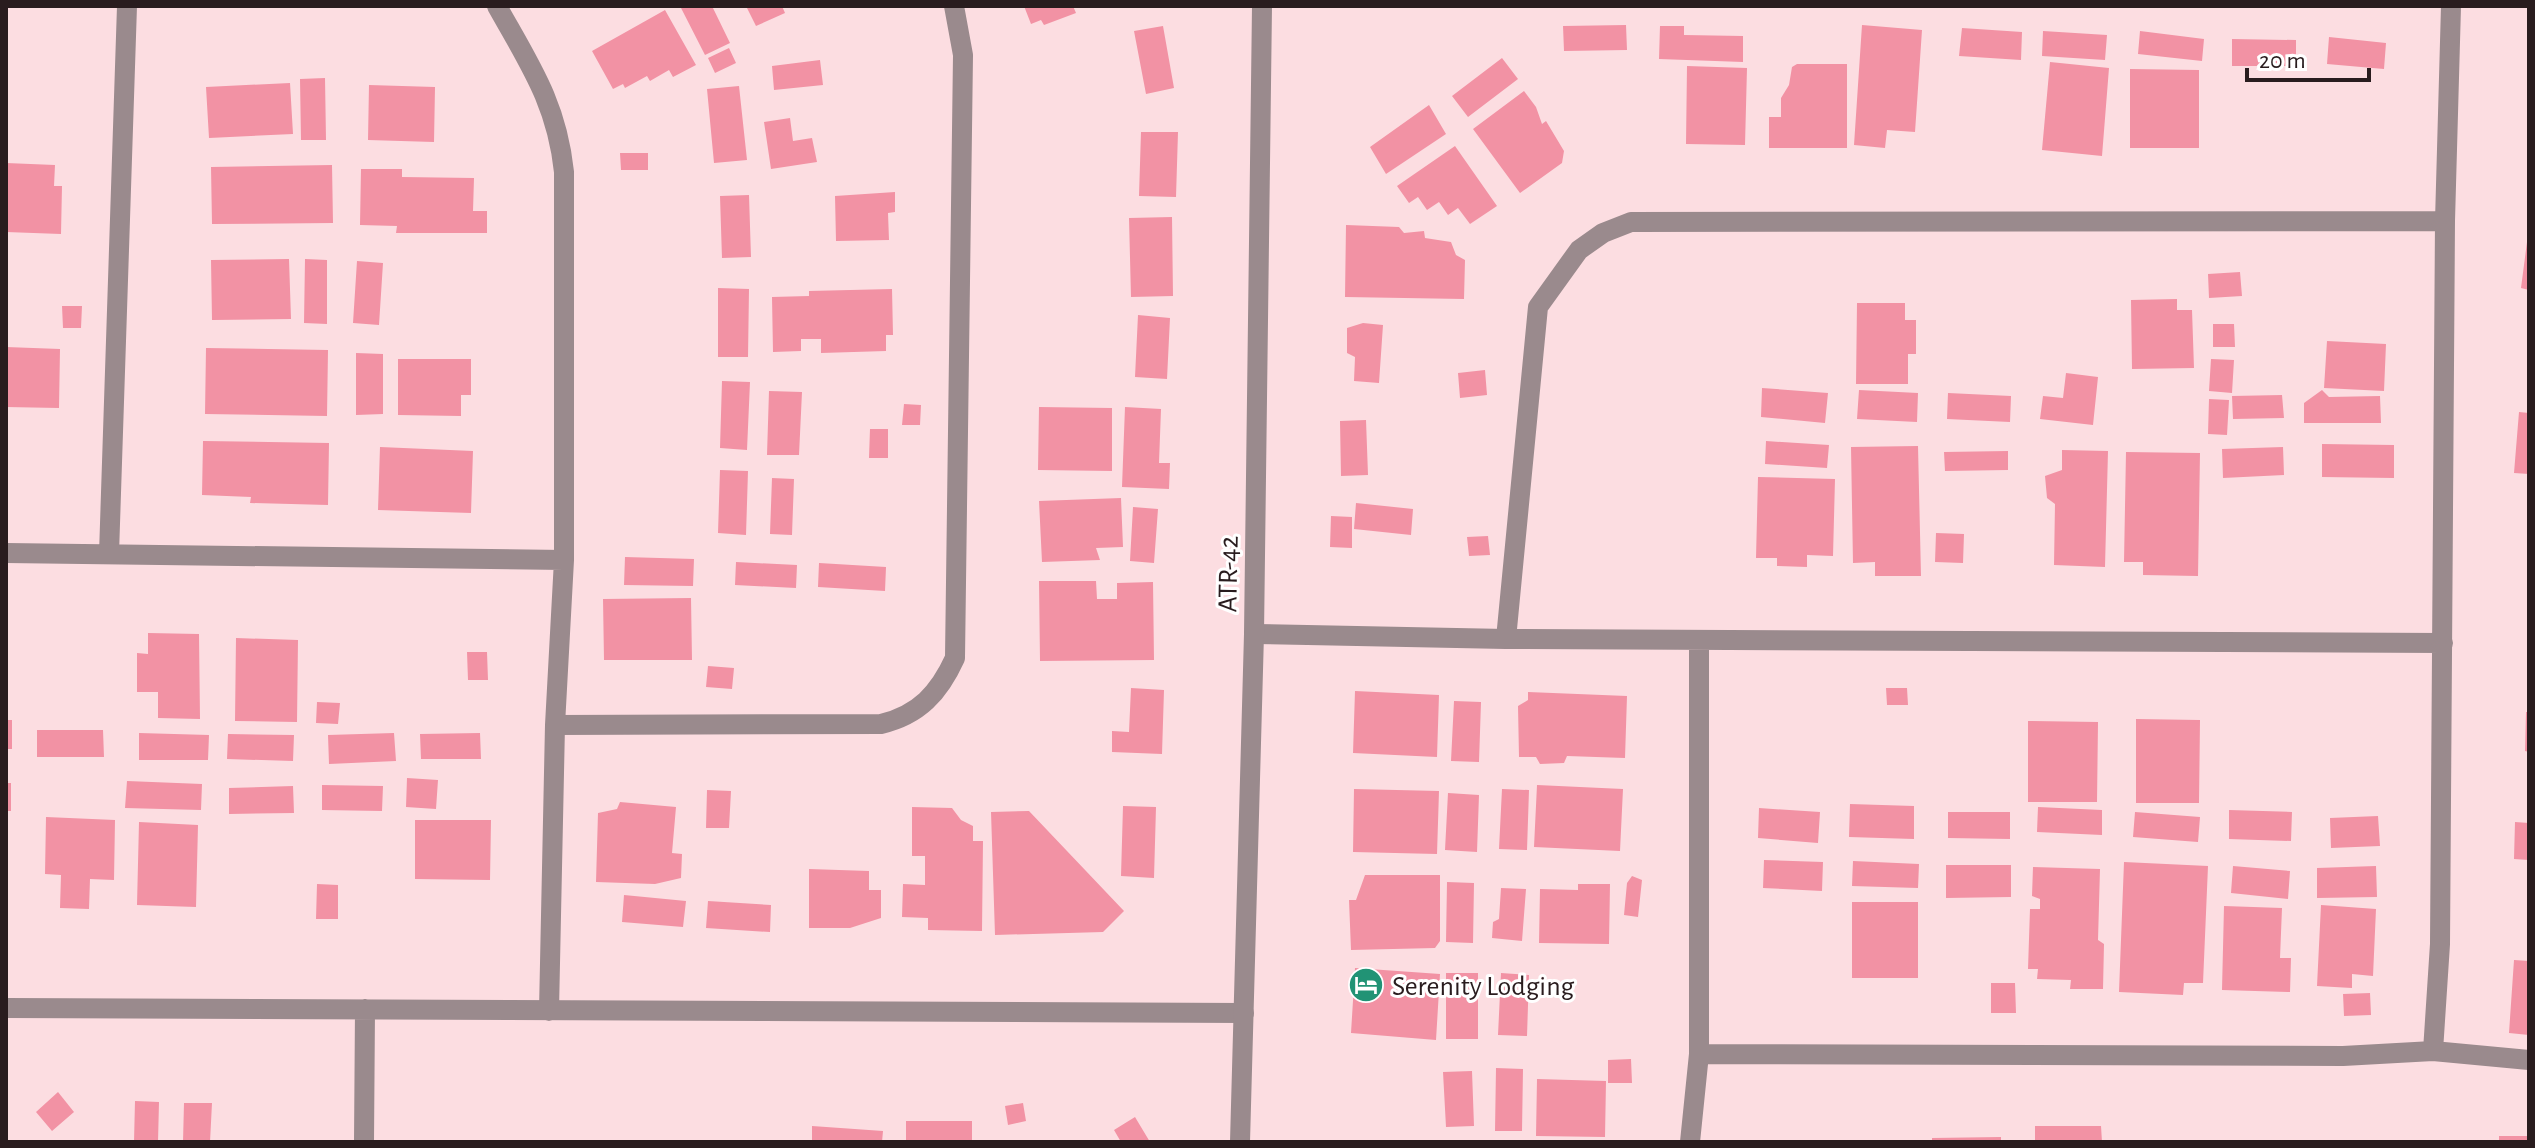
<svg xmlns="http://www.w3.org/2000/svg" width="2535" height="1148" viewBox="0 0 2535 1148" font-family="'Alegreya Sans',sans-serif">
  <style>
    .building { fill: #f292a4 }
    .lines { fill: none; stroke-linecap: round; stroke-linejoin: round }
    .minor { stroke: #9a8a8d; stroke-width: 20 }
    .tertiary { stroke: #9a8a8d; stroke-width: 20 }
    .labels { text-anchor: middle; stroke-width: 6; stroke-linejoin: round; paint-order: stroke }
    .street-label { font-size: 28px; fill: #291c1e; stroke: #fff }
    .poi-label { font-size: 28px; fill: #291c1e; stroke: #fff; text-anchor: start }
  </style>
  <rect width="100%" height="100%" fill="#fcdde1"/>
  <!-- building -->
  <path class="building" d="M680,6h32l18,37 -25,12z
    M746,6h36l3,7 -29,13z
    M1024,6h49l3,7 -32,12 -3,-5 -10,4z
    M665,10l31,55 -23,12 -4,-7 -19,11 -3,-5 -22,12 -2,-4 -10,5 -21,-38z
    M1626,25l1,25 -63,1 -1,-25z
    M1862,25l60,5 -7,102 -28,-2 -2,18 -31,-3z
    M1163,26l11,62 -28,6 -12,-63z
    M1660,26h24v9l59,1v26l-84,-3z
    M1962,28l60,4 -1,28 -62,-4z
    M2043,31l64,4 -2,25 -63,-4z
    M2140,31l64,8 -2,22 -64,-7z
    M2329,37l57,6 -2,26 -57,-5z
    M2232,39l64,1v26h-64z
    M729,48l7,15 -21,10 -7,-15z
    M1502,58l16,21 -50,38 -16,-21z
    M820,60l3,25 -49,5 -2,-24z
    M2050,62l59,6 -7,88 -60,-6z
    M1797,64h50v84h-78v-31h12v-19l8,-13 3,-18z
    M1687,66l60,2 -2,77 -59,-1z
    M2130,69l69,1v78h-69z
    M325,78l1,62h-25l-1,-61z
    M290,83l3,51 -84,4 -3,-51z
    M369,85l66,2 -1,55 -66,-2z
    M739,86l8,74 -33,3 -7,-74z
    M1524,91l12,16 6,17 4,-3 18,30 -2,12 -42,30 -47,-64z
    M1429,105l17,29 -60,40 -16,-27z
    M790,118l3,23 19,-3 5,24 -46,7 -7,-47z
    M1141,132h37l-2,65 -37,-1z
    M1455,146l42,60 -27,18 -12,-16 -10,7 -9,-13 -12,8 -9,-13 -9,6 -12,-17z
    M620,153h28v17h-27z
    M6,163l49,2 -1,21h8l-1,48 -55,-2z
    M332,165l1,58 -121,1 -1,-57z
    M361,169h41v8l72,1 -1,33h14v22h-91l1,-7 -37,-1z
    M895,192v20l-7,1 1,27 -53,1 -1,-45z
    M749,195l2,62 -29,1 -2,-62z
    M1172,217l1,79 -42,1 -2,-79z
    M1346,225l53,2 5,6 20,-2 1,7 26,4 5,13 9,5 -1,39 -119,-2z
    M2527,242h2v48l-8,-2z
    M289,259l2,60 -79,1 -1,-60z
    M305,259l22,1v64l-23,-1z
    M357,261l26,2 -4,62 -26,-2z
    M2240,272l2,24 -33,2 -1,-24z
    M718,288l31,1 -1,68h-30z
    M892,289l1,46h-7v16l-65,2v-14h-20v12l-28,1 -1,-55 37,-1v-5z
    M2177,299v11h15l2,58 -62,1 -1,-69z
    M1857,303h48v17h11v34h-8v30h-52z
    M62,306h20l-1,22h-18z
    M1138,315l32,3 -3,61 -32,-2z
    M1363,323l20,2 -4,58 -25,-2 1,-24 -8,-4v-25z
    M2213,324h21l1,23h-22z
    M2327,341l59,3 -2,47 -60,-3z
    M6,347l54,2 -1,59 -53,-1z
    M206,348l122,2 -1,66 -122,-2z
    M356,353l27,1v60l-27,1z
    M398,359h73v36h-10v21l-63,-1z
    M2211,359l23,1 -2,33 -23,-2z
    M1485,370l2,25 -27,3 -2,-25z
    M2066,373l32,4 -5,48 -53,-6 3,-23 20,2z
    M722,381l28,1 -3,68 -27,-2z
    M1762,388l66,5 -3,30 -64,-6z
    M1859,390l59,3 -1,29 -60,-3z
    M2322,390l7,7 51,-1 1,27h-77v-20z
    M769,391l33,1 -3,63h-32z
    M1948,393l63,3 -1,26 -63,-3z
    M2282,395l2,23 -51,1 -1,-23z
    M2209,399l20,1 -2,35 -19,-1z
    M904,404l17,1 -1,20h-18z
    M1039,407l73,1v63l-74,-1z
    M1125,407l36,2 -2,54h11l-1,26 -47,-2z
    M2519,412l10,1v61l-15,-1z
    M1366,420l2,55 -27,1 -1,-55z
    M870,429h18v29h-19z
    M203,441l126,2 -1,62 -78,-2 1,-6 -49,-2z
    M1766,441l63,4 -2,23 -62,-4z
    M2322,444l72,1v33l-72,-1z
    M1918,446l3,130h-46v-14l-22,1 -2,-116z
    M380,447l93,4 -2,62 -93,-3z
    M2283,447l1,28 -61,3 -1,-29z
    M2062,450l46,1 -3,116 -51,-2 1,-61 -8,-6 -2,-22 17,-6z
    M2008,451v19l-63,1 -1,-19z
    M2126,452l74,1 -2,123 -55,-1v-13h-19z
    M720,470l28,1 -2,64 -28,-2z
    M1758,477l77,2 -2,77 -26,-1v12l-30,-1v-8h-21z
    M772,478l22,1 -2,56 -22,-1z
    M1121,498l2,49 -27,1 4,12 -58,2 -3,-61z
    M1356,503l57,6 -2,26 -57,-6z
    M1133,507l25,2 -4,54 -24,-2z
    M1331,516l21,1v31l-22,-1z
    M1936,533l28,1 -1,29 -28,-1z
    M1488,536l2,19 -21,1 -2,-19z
    M625,557l69,2 -1,27 -69,-1z
    M736,562l61,3 -1,23 -61,-3z
    M819,563l67,4 -1,24 -67,-4z
    M1039,581h57l1,18h20v-16l36,-1 1,78 -114,1z
    M691,598l1,62h-88l-1,-61z
    M148,633l51,1 1,85 -42,-1v-26h-21v-39l11,1z
    M236,638l62,2 -1,82 -62,-1z
    M467,652h20l1,28h-20z
    M708,666l26,2 -2,21 -26,-2z
    M1131,688l33,2 -2,64 -50,-2v-21l17,1z
    M1886,688h21l1,17h-21z
    M1355,691l84,4 -2,62 -84,-4z
    M1528,692l99,4 -2,62 -58,-2 -3,7 -24,1 -4,-7h-17l-1,-51 10,-6z
    M1454,701l27,1 -2,60 -28,-1z
    M317,702l23,1 -2,21 -22,-1z
    M2526,712h3v40l-4,-1z
    M2136,719l64,1 -1,83h-63z
    M6,720h6v29h-6z
    M2028,721l70,1 -1,80h-69z
    M37,730h66l1,27h-67z
    M139,733l70,2 -1,25h-69z
    M394,733l2,28 -67,3 -1,-29z
    M480,733l1,26h-60l-1,-25z
    M228,734l66,1 -1,26 -66,-2z
    M407,778l31,2 -2,29 -30,-2z
    M127,781l75,3 -1,26 -76,-2z
    M6,783h5v28h-5z
    M322,785l61,1 -1,25 -60,-1z
    M1537,785l86,4 -3,62 -86,-4z
    M293,786l1,27 -65,1v-26z
    M1354,789l85,2 -2,63 -84,-2z
    M1502,789l27,1 -2,60 -28,-1z
    M707,790l24,1 -2,37h-23z
    M1448,793l31,2 -2,57 -32,-2z
    M620,802l56,5 -4,46 10,1 -1,24 -26,6 -59,-2 2,-69 19,-4z
    M1850,804l64,2v33l-65,-2z
    M1123,806l33,1 -2,71 -33,-2z
    M912,807l40,1 9,12 12,6v15h10l-1,90 -54,-1v-12l-26,-1 1,-33 22,1v-29h-13z
    M2038,807l64,3v25l-65,-3z
    M1759,808l61,4 -2,31 -60,-5z
    M2229,810l63,2 -1,29 -62,-2z
    M1029,811l95,100 -21,21 -108,3 -4,-123z
    M1948,812h62v27l-62,-1z
    M2135,812l65,5 -2,25 -65,-5z
    M2378,816l2,30 -49,2 -1,-30z
    M46,817l69,3 -1,60 -24,-1 -1,30 -29,-1 1,-33 -16,-1z
    M415,820h76l-1,60 -75,-1z
    M139,822l59,3 -2,82 -59,-2z
    M2515,822l14,1v37l-15,-1z
    M1764,860l59,2 -1,29 -59,-3z
    M1853,861l66,3 -1,24 -66,-2z
    M2124,862l84,4 -5,117h-19l-1,12 -64,-3z
    M1946,865h65v32l-65,1z
    M2233,866l57,5 -2,28 -57,-6z
    M2376,866l1,31 -60,1v-30z
    M2033,867l67,2 -2,71 6,4 -1,45h-33l1,-9 -34,-1 1,-10h-10l2,-60h10v-10l-8,-3z
    M809,869l60,2v19h12v28l-31,10h-41z
    M1365,875h75v66l-5,7 -84,2 -2,-50h7z
    M1632,876l10,4 -4,37 -14,-2 3,-32z
    M1447,882l27,1 -1,60 -27,-1z
    M317,884l21,1v34h-22z
    M1578,884h32l-1,60 -70,-1 1,-54 38,1z
    M1501,888l25,1 -4,52 -30,-3 1,-16 6,-3z
    M624,895l62,6 -3,26 -61,-5z
    M708,901l63,4 -1,27 -64,-4z
    M1852,902h66v76h-66z
    M2321,905l55,4 -3,67 -21,-2v14l-35,-2z
    M2224,906l58,2 -2,50h11l-1,34 -68,-2z
    M2514,960l15,1v74l-20,-2z
    M1355,968l85,6 -4,66 -85,-7z
    M1446,973h32v66h-32z
    M1501,973l28,2 -2,61 -29,-1z
    M1991,983h24l1,30h-25z
    M2370,993l1,22 -27,1 -1,-22z
    M1631,1059l1,24h-24v-23z
    M1496,1068l27,1 -1,62h-27z
    M1472,1071l2,55 -28,1 -3,-55z
    M1537,1079l69,2 -1,56 -69,-1z
    M58,1092l16,20 -22,19 -16,-19z
    M135,1101l24,1 -1,40h-24z
    M184,1103h28l-2,39h-27z
    M1023,1103l3,18 -18,4 -3,-19z
    M1135,1117l15,25h-29l-7,-12z
    M906,1121h66v21h-66z
    M812,1126l71,5 -1,11h-70z
    M2035,1126h66l1,16h-67z
    M2499,1136h30v6h-30z
    M2001,1137v5h-69v-4z"/>
  <g class="lines">
    <!-- minor -->
    <path class="minor" d="M497,6c33,59 60,98 67,166v388l-9,165 -6,286
      M6,553l558,7
      M109,554l18,-548
      M1254,634l252,5 937,4
      M1506,639l32,-332 41,-57 24,-17 28,-11 814,-1
      M555,725l326,-1c38,-9 58,-31 74,-66l8,-603 -9,-49
      M6,1008l1238,5
      M2433,1051l96,9
      M1699,1054l644,2 90,-5 7,-107 5,-723 6,-215
      M364,1142l1,-133
      M1690,1142l9,-88v-414"/>
    <!-- tertiary -->
    <path class="tertiary" d="M1240,1142l14,-508 8,-628"/>
  </g>
  <!-- icons -->
  <defs>
    <g id="hotel-disc" transform="scale(1.8)"><circle r="9.5" fill="#219375" stroke="#fff"/><path d="M-6-4.5h1.5V1H6V5H4.5V3h-9V5H-6ZM-4 0a1.8 1.8 0 1 1 3.6 0ZM.5 0V-2.5h3Q6-2.5 6 0Z" fill="#fff"/></g>
  </defs>
  <g fill-rule="evenodd">
    <use href="#hotel-disc" x="1366" y="985"/>
  </g>
  <g class="labels">
    <!-- street labels -->
    <g class="street-label">
      <text transform="translate(1227 574) rotate(-89)" y="10">ATR-42</text>
    </g>
    <!-- poi labels -->
    <g class="poi-label">
      <text x="1392" y="995">Serenity Lodging</text>
    </g>
  </g>
  <!-- border -->
  <rect width="2535" height="1148" fill="none" stroke="#291c1e" stroke-width="16"/>
  <!-- scale -->
  <path d="M2247 68v12h122v-12" fill="none" stroke="#291c1e" stroke-width="4"/>
  <text x="2259" y="68" font-size="24" fill="#291c1e" stroke="#ffffff" stroke-width="6" paint-order="stroke">20 m</text>
</svg>
